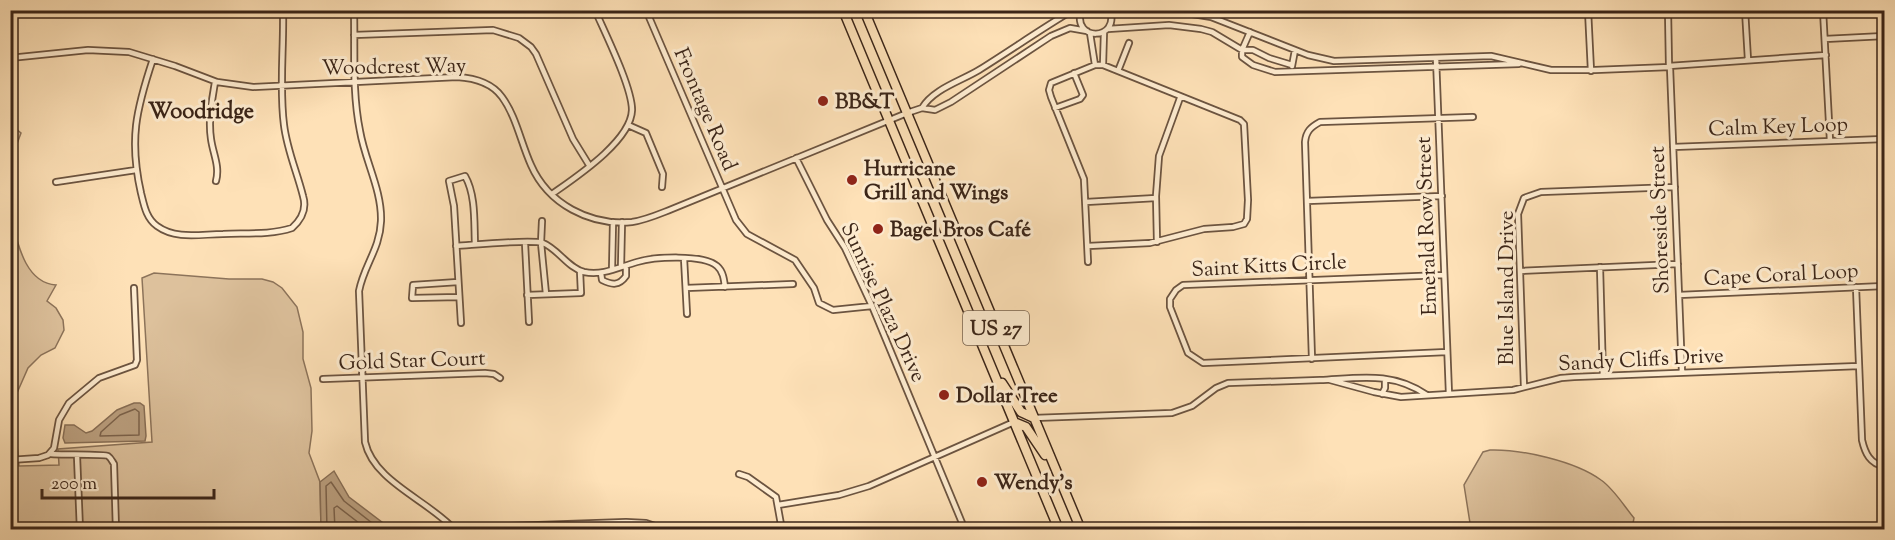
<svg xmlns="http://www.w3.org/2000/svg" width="1895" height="540" viewBox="0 0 1895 540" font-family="'Sorts Mill Goudy',serif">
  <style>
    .green { fill: #ddc19c; stroke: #8c735a; stroke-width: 1.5 }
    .water { fill: #bca181; stroke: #886f57; stroke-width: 1.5 }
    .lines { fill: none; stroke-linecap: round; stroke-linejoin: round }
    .shore { stroke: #7c634c; stroke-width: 1.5 }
    .minor-casing { stroke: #6c5440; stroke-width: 8 }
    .trunk-casing { stroke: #3b2518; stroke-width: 11 }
    .minor { stroke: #feecd0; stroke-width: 4.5 }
    .trunk { stroke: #fee1b7; stroke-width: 8 }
    .poi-dot { fill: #8f2418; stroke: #feecd0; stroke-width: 2 }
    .labels { text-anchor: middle; stroke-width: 6; stroke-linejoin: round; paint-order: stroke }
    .shield { fill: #feecd0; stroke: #76614f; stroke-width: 1.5 }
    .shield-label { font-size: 20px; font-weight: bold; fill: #3b2518 }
    .street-label { font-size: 21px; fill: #3b2518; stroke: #feecd0 }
    .poi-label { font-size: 21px; font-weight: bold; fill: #3b2518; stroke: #feecd0; text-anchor: start }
    .neighbourhood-label { font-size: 22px; font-weight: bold; fill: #3b2518; stroke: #feecd0 }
  </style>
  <rect width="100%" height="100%" fill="#fee1b7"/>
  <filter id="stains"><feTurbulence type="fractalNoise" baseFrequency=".00333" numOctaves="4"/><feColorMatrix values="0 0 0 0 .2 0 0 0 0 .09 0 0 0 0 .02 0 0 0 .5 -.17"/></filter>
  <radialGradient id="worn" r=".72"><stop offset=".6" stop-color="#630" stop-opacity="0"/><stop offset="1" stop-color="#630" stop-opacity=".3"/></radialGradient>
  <!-- green -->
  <path class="green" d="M11,111l2,1 2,16 6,5 -10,27z
    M10,214c7,26 14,69 46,71l-9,16 9,7 7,12 1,10 -9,18 -14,7 -13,13 -15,34 6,64 40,-1 -1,-16 94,-7 -10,-164 12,-5 75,6h33l11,3 9,6 15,19 6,25v27l8,29 1,43 -3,22 11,29 1,47h-310z
    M1490,450c31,-1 85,11 111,30 13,9 23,26 33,38l-2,11h-158l-4,-6 -6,-38 19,-33z"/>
  <!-- water -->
  <path class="water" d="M134,403h6l4,3 2,30 -1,5 -80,2 -2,-5 2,-13h9l12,8 6,-2 25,-21z
    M334,471l15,26 42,32h-70l-1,-47z"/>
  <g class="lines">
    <!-- shore -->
    <path class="shore" d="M135,409l4,3v23l-39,1 1,-4 19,-17z
      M327,530l-1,-44 5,-4 13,19 37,29
      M335,530l-1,-22 3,-2 31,24"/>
    <!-- minor casing -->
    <g class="minor-casing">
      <path id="minor" d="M354,10c1,40 -2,82 6,121 5,30 22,59 21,90 -1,28 -17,44 -22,70l6,151c9,40 63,58 90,88
        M646,10l90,210 11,14 48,26 19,28 5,15 14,7 39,-4
        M1081,10c-9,32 39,31 29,0
        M1113,10l7,3 8,1 46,-3 37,6 97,38 26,6 157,-5 60,14h44l75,-3 12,305
        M1588,10l3,61
        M1668,10l1,56 157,-11
        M1745,10l3,50
        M1823,10l7,131
        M1108,29l61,-4 32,4 11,3 30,18h11l16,8 23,7
        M1250,32l-8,18v7l11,8 22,7 244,-8
        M1090,33l5,32
        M354,35l139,-5 26,8 12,9 5,7 37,85 16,26
        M1825,39l59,-3
        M10,58l78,-8 41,2 46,14 42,16 36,5 204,-10c17,1 35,6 45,20 14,19 19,46 29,68 17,39 59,61 101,57 14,-2 27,-8 40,-13l235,-96 15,-5 13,2 16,-8 100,-66 19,-8 17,3
        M1436,58l13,336
        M153,59c-17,51 -24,81 -12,134 3,12 5,25 16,33 19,14 44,8 66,8 23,-1 48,1 69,-6 9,-8 15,-19 11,-32 -6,-24 -16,-46 -19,-71 -5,-38 0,-76 -1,-115
        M1103,65l1,-33
        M1292,66l3,-16
        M1118,71l11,-28
        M215,82c-3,19 -7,37 -4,57 2,15 9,27 5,42
        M922,108c11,-19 39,-27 57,-38 32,-20 62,-41 94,-60
        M1055,108l25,-9 3,-4 -9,-22
        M628,125l18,8 17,41 -1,13
        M1673,147l211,-8
        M796,158l31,62 18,28 27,58 93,224
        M56,182l80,-12
        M552,194c24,-17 79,-53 80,-84 0,-23 -27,-77 -37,-100
        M1307,201l135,-5
        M1086,202l70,-4
        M542,221l-1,22 5,51
        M1157,242l-1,-46 3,-40 21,-58
        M525,243l4,79
        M456,246c17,-1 75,-7 87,-3 15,6 25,25 41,29 19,4 35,-5 53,-10 17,-5 66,-8 80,4 6,5 7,13 8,21
        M1088,246l62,-3 54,-14 29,-2 11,-3 3,-5 1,-19 -4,-76 -4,-4 -137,-55h-8l-44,18 -2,7 2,7 33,82 4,83
        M684,258l3,56
        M621,267l1,-45
        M1600,267l3,109
        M612,270l1,-48
        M1521,271l157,-7
        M601,273l1,7c10,5 17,6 24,-4v-10
        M1444,275l-261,10 -7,5 -6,9v8l18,46 15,10 244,-11
        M458,282l-45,3 -1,13 47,-1
        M1856,287l6,153c3,13 8,24 22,26
        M686,288l107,-4
        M527,295l54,-2 -1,-22
        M1679,295l205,-9
        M461,323l-7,-117 -5,-25 16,-5c11,19 9,47 10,68
        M1312,359l-7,-217c1,-11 6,-15 15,-20l153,-5
        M323,379l162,-6 9,1 6,4
        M1330,380l44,12 27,5 112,-7 48,-12 13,-1 285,-11
        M1524,387l-6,-173 6,-16 17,-6 134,-5
        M1382,394l3,-6v-9
        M1034,418l138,-5 20,-7 24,-18 12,-5c31,-1 62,-2 92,-3 39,-2 72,-9 107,15
        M51,454c8,1 54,0 57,2 3,2 4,5 6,8l2,66
        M77,456l3,74
        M10,460l29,-2 9,-3 6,-7 5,-28 10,-17 30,-25 36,-13 2,-5 -3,-72
        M739,474l9,3 28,20 6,33
        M778,505l61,-10 30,-9 145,-64
        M494,530l15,-4 117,-4 20,1 21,7"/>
    </g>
    <!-- trunk casing -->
    <g class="trunk-casing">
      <path id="trunk" d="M843,10l216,520
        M864,10l217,520
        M1002,383l19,29 13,6
        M1014,422l12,5 19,28"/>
    </g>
    <!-- minor -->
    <use href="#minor" class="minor"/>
    <!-- trunk -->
    <use href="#trunk" class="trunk"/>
  </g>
  <!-- markers -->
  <g class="poi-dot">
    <circle cx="823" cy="101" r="6"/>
    <circle cx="852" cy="180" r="6"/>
    <circle cx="878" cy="229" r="6"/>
    <circle cx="944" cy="395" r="6"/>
    <circle cx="982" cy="482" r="6"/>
  </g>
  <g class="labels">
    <!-- shield labels -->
    <rect class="shield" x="963" y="311" width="66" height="34" rx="4.5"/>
    <g class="shield-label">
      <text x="996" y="335">US 27</text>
    </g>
    <!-- street labels -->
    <g class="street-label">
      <text transform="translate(394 66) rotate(-1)" y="7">Woodcrest Way</text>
      <text transform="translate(706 109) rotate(67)" y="7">Frontage Road</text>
      <text transform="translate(1778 126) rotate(-2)" y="7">Calm Key Loop</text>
      <text transform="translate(1659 220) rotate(-92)" y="7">Shoreside Street</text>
      <text transform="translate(1426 226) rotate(-92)" y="7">Emerald Row Street</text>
      <text transform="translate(1269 265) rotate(-3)" y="7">Saint Kitts Circle</text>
      <text transform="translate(1781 274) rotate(-3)" y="7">Cape Coral Loop</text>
      <text transform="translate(1506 288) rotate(-90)" y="7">Blue Island Drive</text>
      <text transform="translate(884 302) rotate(65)" y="7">Sunrise Plaza Drive</text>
      <text transform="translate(1641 359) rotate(-3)" y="7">Sandy Cliffs Drive</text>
      <text transform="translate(412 360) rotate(-2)" y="7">Gold Star Court</text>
    </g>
    <!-- poi labels -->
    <g class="poi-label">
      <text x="835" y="108">BB&amp;T</text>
      <text x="864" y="175">Hurricane<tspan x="864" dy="24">Grill and Wings</tspan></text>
      <text x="890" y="236">Bagel Bros Café</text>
      <text x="956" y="402">Dollar Tree</text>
      <text x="994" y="489">Wendy's</text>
    </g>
    <!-- neighbourhood labels -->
    <g class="neighbourhood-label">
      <text x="201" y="118">Woodridge</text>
    </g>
  </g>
  <!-- margin -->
  <rect width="1895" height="540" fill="none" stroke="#fee1b7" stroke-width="36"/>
  <rect x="12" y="12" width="1871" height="516" fill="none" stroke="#3b2518" stroke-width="3"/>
  <rect x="18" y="18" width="1859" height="504" fill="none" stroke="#3b2518" stroke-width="1.5"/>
  <!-- scale -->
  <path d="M42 489v9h172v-9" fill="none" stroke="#3b2518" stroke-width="3"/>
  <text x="51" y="489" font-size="18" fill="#3b2518" stroke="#feecd0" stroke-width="4.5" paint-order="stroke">200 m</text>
  <rect width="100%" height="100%" filter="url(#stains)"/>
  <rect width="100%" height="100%" fill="url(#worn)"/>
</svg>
